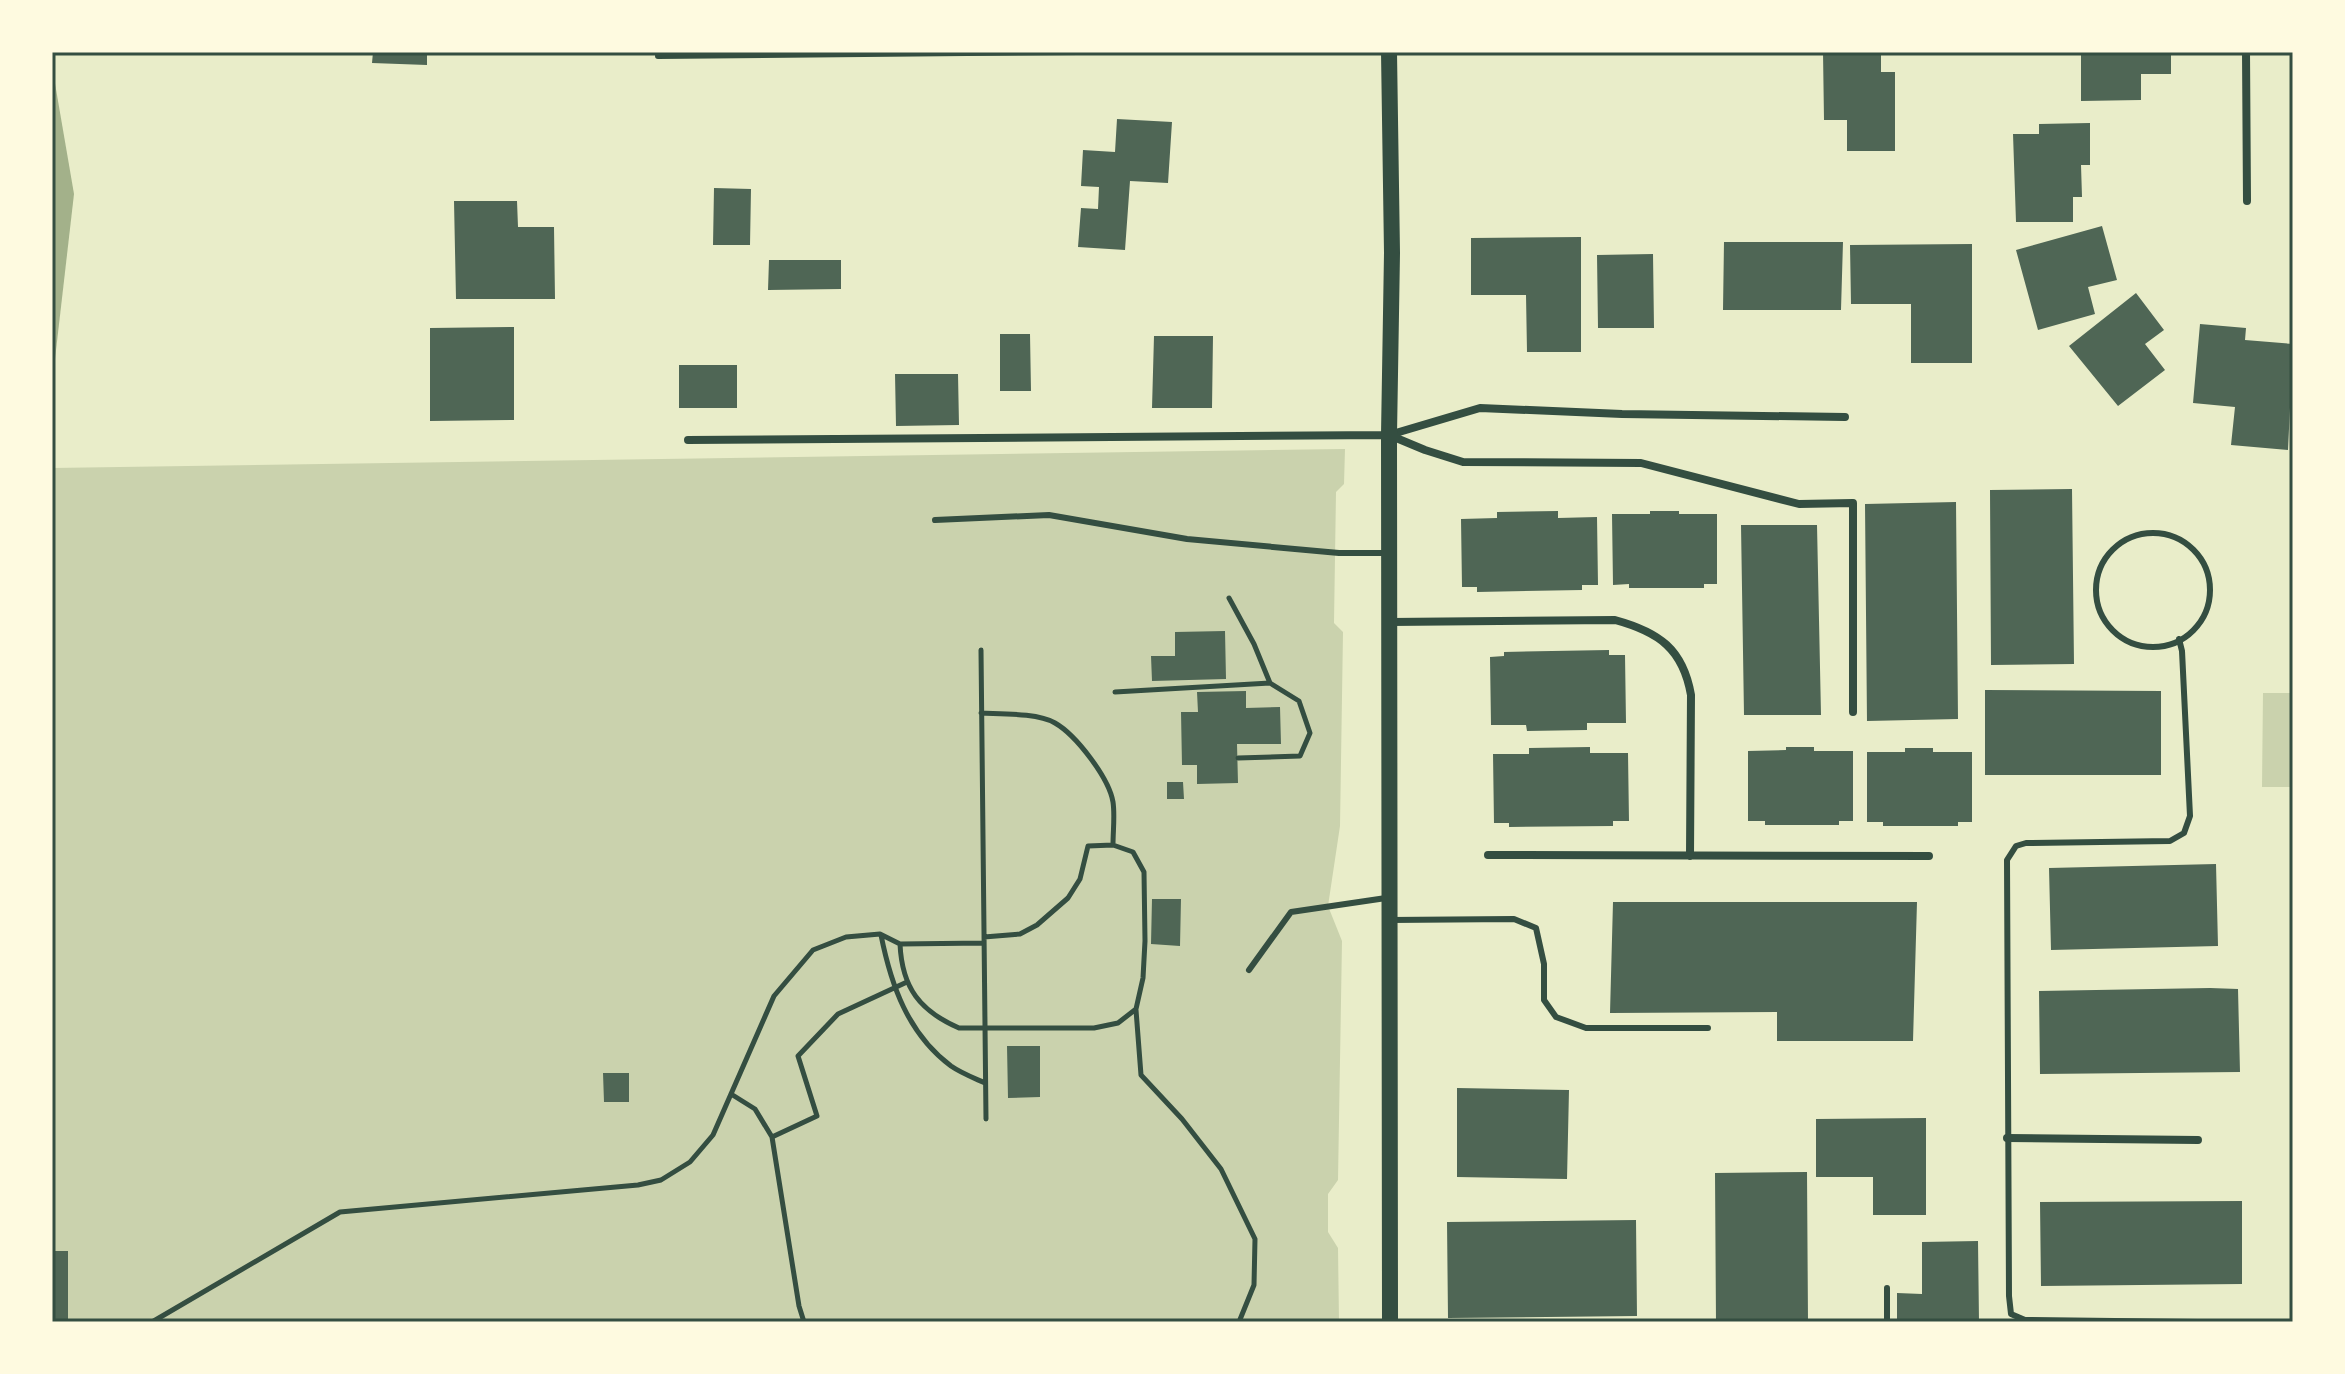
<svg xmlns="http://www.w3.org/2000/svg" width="2345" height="1374" viewBox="0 0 2345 1374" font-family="'Times New Roman',serif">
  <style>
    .green { fill: #cad2ad }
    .water { fill: #a3b18a }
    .building { fill: #4f6655 }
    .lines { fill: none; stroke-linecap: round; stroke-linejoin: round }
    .path { stroke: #344e41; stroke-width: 5 }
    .service { stroke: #344e41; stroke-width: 6 }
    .minor { stroke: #344e41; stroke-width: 8 }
    .secondary { stroke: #344e41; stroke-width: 16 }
    .neatline { fill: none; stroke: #344e41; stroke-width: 3 }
  </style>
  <rect width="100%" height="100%" fill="#e9edc9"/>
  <!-- green -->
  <path class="green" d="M1345,449l-1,35 -8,8 -2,131 9,9 -3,194 -12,80 14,35 -4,239 -10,14v38l10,16 1,74h-1287v-854z
    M2263,693h30v94h-31z"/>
  <!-- water -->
  <path class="water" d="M52,66l22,128 -22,191z"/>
  <!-- building -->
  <path class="building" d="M373,52h54v13l-55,-2z
    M1823,52h58v20h14v79h-48v-31h-23z
    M2081,52h90v22h-30v26l-60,1z
    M1117,119l55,3 -4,61 -38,-2 -5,69 -47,-3 3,-39 17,1 1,-22 -18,-1 2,-36 32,2z
    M2090,123v42h-9l1,32h-9v25h-57l-3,-88h26v-10z
    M714,188l37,1 -1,56h-37z
    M454,201h63l1,26h36l1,72h-99z
    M2102,226l15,54 -29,7 7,27 -57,16 -22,-80z
    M1581,237v115h-54l-1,-57h-55v-57z
    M1724,242h119l-2,68h-118z
    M1972,244v119h-61v-59h-60l-1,-59z
    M1653,254l1,74h-56l-1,-73z
    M769,260h72v29l-73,1z
    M2136,293l28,37 -19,14 20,26 -47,36 -49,-60z
    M2200,324l46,4 -1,12 48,4 -5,106 -57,-5 4,-38 -42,-4z
    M514,327v93l-84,1v-93z
    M1000,334h30l1,57h-31z
    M1154,336h59l-1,72h-60z
    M679,365h58v43h-58z
    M895,374h63l1,51 -63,1z
    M2072,489l2,175 -83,1 -1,-175z
    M1956,502l2,217 -91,2 -2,-217z
    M1558,511v7l39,-1 1,68h-16v5l-105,2v-5h-15l-1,-68 36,-1v-6z
    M1650,511h29v3h38v70h-13v4h-75v-4l-16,1 -1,-71h38z
    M1741,525h76l4,190h-77z
    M1225,631l1,48 -74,2 -1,-25h24v-24z
    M1609,650v5h16l1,68h-39v7l-60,1 -1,-6h-35l-1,-68 14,-1v-4z
    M1985,690l176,1v84h-176z
    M1246,691v17l34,-1 1,37h-44l1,39 -41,1v-19h-15l-1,-53h17l-1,-20z
    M1590,747v6h38l1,68h-16v5l-104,1v-4h-15l-1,-69h36v-6z
    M1786,747h28v4h39v70h-14v4h-74v-4h-17v-70l38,-1z
    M1905,748h28v4h39v70h-14v4h-75v-4h-16v-70h38z
    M1167,782h16l1,17h-17z
    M2216,864l2,82 -167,4 -2,-82z
    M1152,899h29l-1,47 -29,-2z
    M1613,902h304l-4,139h-136v-29l-167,1z
    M2210,988l28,1 2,83 -200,2 -1,-83z
    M1007,1046h33v51l-32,1z
    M603,1073h26v29h-25z
    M1457,1088l112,2 -2,89 -110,-2z
    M1926,1118v97h-53v-38h-57v-58z
    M1807,1172l1,150h-92l-1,-149z
    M2242,1201v83l-201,2 -1,-84z
    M1636,1220l1,96 -189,2 -1,-96z
    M1978,1241l1,81h-82v-29l25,1v-52z
    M52,1251h16v71h-16z"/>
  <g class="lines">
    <!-- path -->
    <path class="path" d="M1229,598l25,46 16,39
      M981,650l5,469
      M1115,692l155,-9 29,18 11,32 -10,23 -62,2
      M981,713c20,1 57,0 74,10 21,12 54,55 58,79 2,13 0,29 0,43l20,7 11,20 1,69 -2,37 -7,31 -18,14 -24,5h-135c-39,-17 -57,-40 -59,-84l84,-1
      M881,935c10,50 27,99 70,131 10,7 23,12 34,17
      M984,937l36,-3 17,-9 31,-27 12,-19 8,-33 25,-1
      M1136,1010l5,65 41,44 39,50 34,70 -1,46 -15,37
      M731,1094l24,15 17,28 27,169 5,16
      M772,1137l45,-21 -19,-60 40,-42 69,-32
      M152,1322l188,-110 298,-27 23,-5 29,-18 23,-27 61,-139 39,-46 33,-13 34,-3 20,10"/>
    <!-- service -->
    <path class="service" d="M658,56l420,-4
      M935,520l114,-5 138,24 152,14h48
      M2096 590a57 57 0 1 1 114 0a57 57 0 1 1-114 0Z
      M2179,639l3,12 8,165 -6,17 -14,8 -144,2 -10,3 -9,14 2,436 2,18 14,6 172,2
      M1390,920l124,-1 22,9 8,36v36l12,17 30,11h122
      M1249,970l42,-58 95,-14
      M1887,1322v-34"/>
    <!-- minor -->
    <path class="minor" d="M2246,52l1,149
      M1389,435l36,15 38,12 178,1 158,41 54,-1v209
      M688,440l701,-5 91,-27 142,6 223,3
      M1390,622l225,-2c44,12 68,29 76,75l-1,161
      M1488,855l441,1
      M2007,1138l191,2"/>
    <!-- secondary -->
    <path class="secondary" d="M1389,52l3,201 -3,182 1,887"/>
  </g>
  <!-- border -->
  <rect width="2345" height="1374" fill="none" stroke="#fefae0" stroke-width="108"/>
  <rect x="54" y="54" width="2237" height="1266" class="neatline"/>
</svg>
